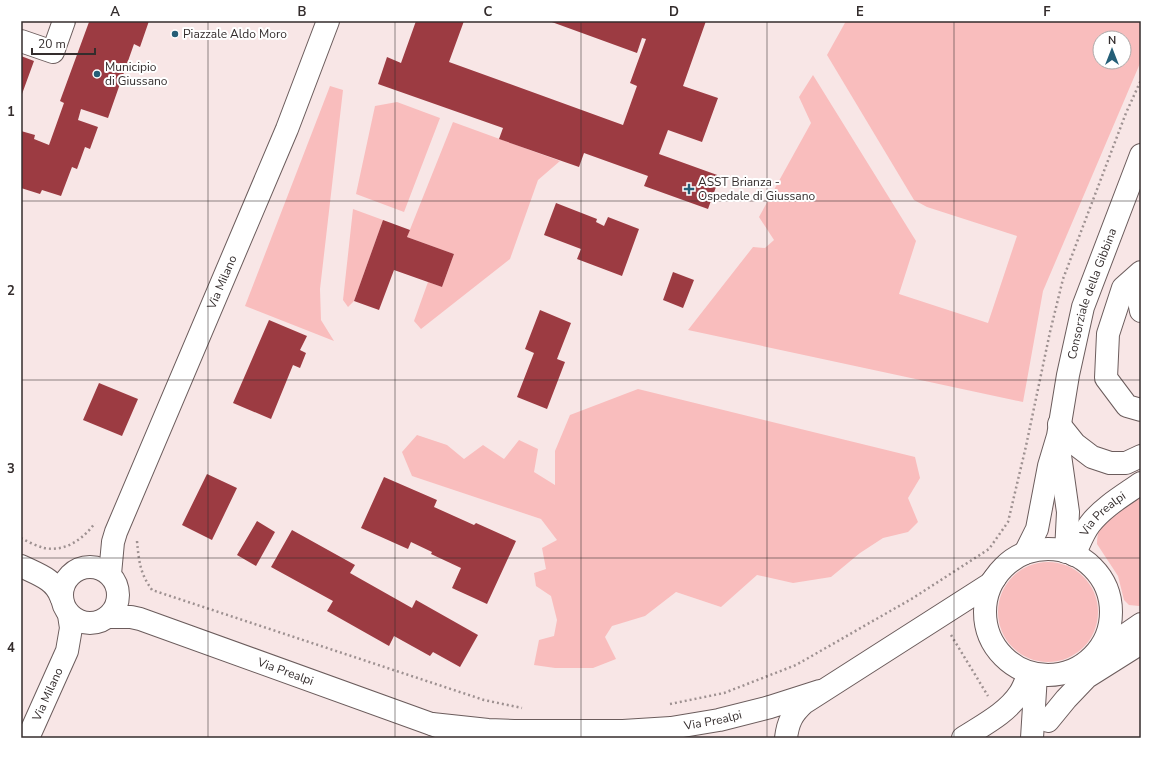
<svg xmlns="http://www.w3.org/2000/svg" width="1162" height="759" viewBox="0 0 1162 759" font-family="'Nunito Sans',sans-serif">
  <style>
    .green { fill: #f9bdbd; fill-rule: evenodd }
    .building { fill: #9c3b42 }
    .lines { fill: none; stroke-linecap: round; stroke-linejoin: round }
    .minor-casing { stroke: #6b5c5c; stroke-width: 24 }
    .major-casing { stroke: #6b5c5c; stroke-width: 24 }
    .path { stroke: #9e9191; stroke-width: 2.5; stroke-dasharray: 2 3; stroke-linecap: butt }
    .minor { stroke: #fff; stroke-width: 22 }
    .major { stroke: #fff; stroke-width: 22 }
    .grid { fill: none; stroke: #342d2d; stroke-width: 1; stroke-opacity: 0.55 }
    .poi-dot { fill: #245e77; stroke: #fff; stroke-width: 1.5 }
    .labels { text-anchor: middle; stroke-width: 4; stroke-linejoin: round; paint-order: stroke }
    .poi-label { font-size: 12px; fill: #342d2d; stroke: #fff; text-anchor: start }
    .street-label { font-size: 12px; fill: #342d2d; stroke: #fff }
    .neatline { fill: none; stroke: #342d2d; stroke-width: 1.5 }
    .grid-label { font-size: 13px; text-anchor: middle; font-weight: bold; fill: #342d2d }
  </style>
  <rect width="100%" height="100%" fill="#f8e6e6"/>
  <!-- green -->
  <path class="green" d="M846,21h295v40l-98,230 -20,111 -335,-72 65,-83 12,1 9,-8 -15,-23 52,-94 -12,-26 14,-22 103,166 -17,53 89,29 29,-87 -90,-29 -13,-7 -87,-145zM1100,38h24v24h-24z
    M330,86l13,4 -23,199 1,31 13,21 -89,-35z
    M397,102l43,16 -36,94 -48,-18 19,-88z
    M453,122l107,39 -22,19 -28,79 -89,70 -7,-8 14,-39 14,5 12,-33 -47,-17z
    M353,209l30,11 -29,81 -6,6 -5,-7z
    M638,389l277,68 5,21 -12,20 10,24 -10,10 -25,6 -23,15 -29,24 -38,6 -36,-8 -36,32 -45,-15 -31,24 -33,10 -7,11 11,22 -23,9h-38l-21,-3 5,-25 15,-4 3,-16 -6,-24 -15,-10 -2,-13 12,-4 -4,-21 15,-8 -16,-21 -129,-43 -10,-24 15,-17 30,10 17,14 19,-14 21,14 15,-19 19,9 -4,23 21,13v-34l15,-36z
    M1141,494v111l-2,1 -10,-1 -5,-5 -6,-24 -21,-32c0,-9 2,-16 6,-23z
    M998 612a50 50 0 1 1 100 0a50 50 0 1 1-100 0Z"/>
  <!-- building -->
  <path class="building" d="M86,21h63l-9,26 -6,-3 -26,74 -27,-9 -3,11 20,7 -8,22 -5,-2 -8,22 -5,-2 -11,29 -19,-6 -2,4 -19,-6v-57l14,4 -1,4 15,6 15,-42 -4,-2 29,-79z
    M416,21h48l-15,41 174,63 14,-39 -7,-3 16,-44 -4,-1 -5,15 -88,-32h157l-23,65 35,12 -16,44 -34,-12 -9,24 61,22 -12,33 -64,-23 4,-10 -64,-23 -5,14 -80,-28 4,-11 -125,-44 9,-27 14,6z
    M21,56l13,5 -12,33 -1,-1z
    M556,203l41,16 -1,3 8,4 4,-9 31,12 -17,47 -45,-17 4,-10 -37,-14z
    M383,220l27,10 -3,7 47,17 -12,33 -48,-17 -15,40 -25,-9z
    M673,272l21,8 -11,28 -20,-8z
    M540,310l31,13 -14,36 8,3 -18,47 -30,-12 17,-44 -9,-4z
    M269,320l38,16 -7,14 6,3 -6,15 -7,-3 -22,54 -38,-16z
    M99,383l39,16 -16,37 -39,-16z
    M207,474l30,14 -25,52 -30,-15z
    M384,477l53,23 -3,7 40,18 2,-2 40,18 -29,63 -35,-16 9,-20 -30,-14 1,-2 -21,-10 -3,7 -47,-21z
    M257,521l18,11 -19,34 -19,-11z
    M292,530l63,35 -5,8 62,35 4,-8 62,35 -18,32 -27,-15 -3,4 -36,-20 -5,10 -62,-35 6,-10 -62,-34z"/>
  <g class="lines">
    <!-- minor casing -->
    <g class="minor-casing">
      <g id="minor">
        <path d="M21,41l32,11 11,-31"/>
        <path d="M1141,272l-18,16 -15,46 -2,44 21,28 14,4"/>
        <path d="M1141,288l-2,13 2,10"/>
        <path d="M1059,424l16,20 17,13 18,6h16l15,-7"/>
        <path d="M1058,441l10,71 -2,40"/>
        <path id="s1" d="M1025,553l12,-24 12,-63 9,-30 10,-61 15,-68 58,-152"/>
        <path d="M21,566c16,8 34,13 40,31"/>
        <circle cx="90" cy="595" r="28"/>
        <path id="s2" d="M110,574l3,-32 3,-10 171,-403 41,-108"/>
        <path id="s3" d="M108,617h23l9,2 305,110"/>
        <path d="M1048,721l18,-22 21,-22 54,-34"/>
        <path id="s4" d="M432,724l56,6 26,1h109l48,-3 48,-8 51,-13 50,-16"/>
        <path id="s5" d="M28,738l39,-87 4,-23 -2,-13"/>
        <path d="M1032,738l4,-63"/>
      </g>
    </g>
    <!-- major casing -->
    <g class="major-casing">
      <g id="major">
        <circle cx="1048" cy="612" r="63"/>
        <path id="s6" d="M1074,555c5,-10 9,-22 16,-31 13,-17 34,-29 51,-41"/>
        <path d="M1099,653l42,-29"/>
        <path d="M786,738c2,-16 6,-24 18,-35l186,-119 5,-6"/>
        <path d="M963,738c20,-13 44,-25 57,-45 4,-6 6,-14 10,-20"/>
      </g>
    </g>
    <!-- path -->
    <path class="path" d="M21,538c7,4 16,8 23,10 22,4 39,-9 51,-25
      M137,541c2,21 3,32 15,49l332,110 38,8
      M951,635l37,61
      M670,704l54,-11 72,-28 117,-67 76,-49 19,-27 18,-76 24,-114 13,-53 63,-166 15,-33"/>
    <!-- minor -->
    <use href="#minor" class="minor"/>
    <!-- major -->
    <use href="#major" class="major"/>
  </g>
  <!-- grid -->
  <path class="grid" d="M208,21v717M395,21v717M581,21v717M767,21v717M954,21v717M21,201h1120M21,380h1120M21,558h1120"/>
  <!-- markers -->
  <g class="poi-dot">
    <circle cx="175" cy="34" r="4"/>
    <circle cx="97" cy="74" r="4"/>
    <path d="M687 183h4v4h4v4h-4v4h-4v-4h-4v-4h4z"/>
  </g>
  <g class="labels">
    <!-- poi labels -->
    <g class="poi-label">
      <text x="183" y="38">Piazzale Aldo Moro</text>
      <text x="105" y="71">Municipio<tspan x="105" dy="14">di Giussano</tspan></text>
      <text x="698" y="186">ASST Brianza -<tspan x="698" dy="14">Ospedale di Giussano</tspan></text>
    </g>
    <!-- street labels -->
    <g class="street-label">
      <text dy="4" stroke="none"><textPath href="#s2" startOffset="314">Via Milano</textPath></text>
      <text dy="4" stroke="none"><textPath href="#s1" startOffset="269">Consorziale della Gibbina</textPath></text>
      <text dy="4" stroke="none"><textPath href="#s6" startOffset="51">Via Prealpi</textPath></text>
      <text dy="4" stroke="none"><textPath href="#s3" startOffset="187">Via Prealpi</textPath></text>
      <text dy="4" stroke="none"><textPath href="#s5" startOffset="48">Via Milano</textPath></text>
      <text dy="4" stroke="none"><textPath href="#s4" startOffset="282">Via Prealpi</textPath></text>
    </g>
  </g>
  <!-- border -->
  <rect width="1162" height="759" fill="none" stroke="#ffffff" stroke-width="44"/>
  <!-- north arrow -->
  <g transform="translate(1112 50)"><circle r="19" fill="#ffffff" stroke="#aeabab"/>
  <path d="M0-3L7 15L0 10L-7 15Z" fill="#245e77"/>
  <text y="-6" font-size="11" font-weight="bold" text-anchor="middle" fill="#342d2d">N</text>
  </g>
  <!-- scale -->
  <path d="M32 48v6h63v-6" fill="none" stroke="#342d2d" stroke-width="2"/>
  <text x="38" y="48" font-size="12" fill="#342d2d" stroke="#ffffff" stroke-width="3" paint-order="stroke">20 m</text>
  <rect x="22" y="22" width="1118" height="715" class="neatline"/>
  <g class="grid-label">
    <text x="115" y="16">A</text>
    <text x="302" y="16">B</text>
    <text x="488" y="16">C</text>
    <text x="674" y="16">D</text>
    <text x="860" y="16">E</text>
    <text x="1047" y="16">F</text>
    <text x="11" y="116">1</text>
    <text x="11" y="295">2</text>
    <text x="11" y="473">3</text>
    <text x="11" y="652">4</text>
  </g>
</svg>
